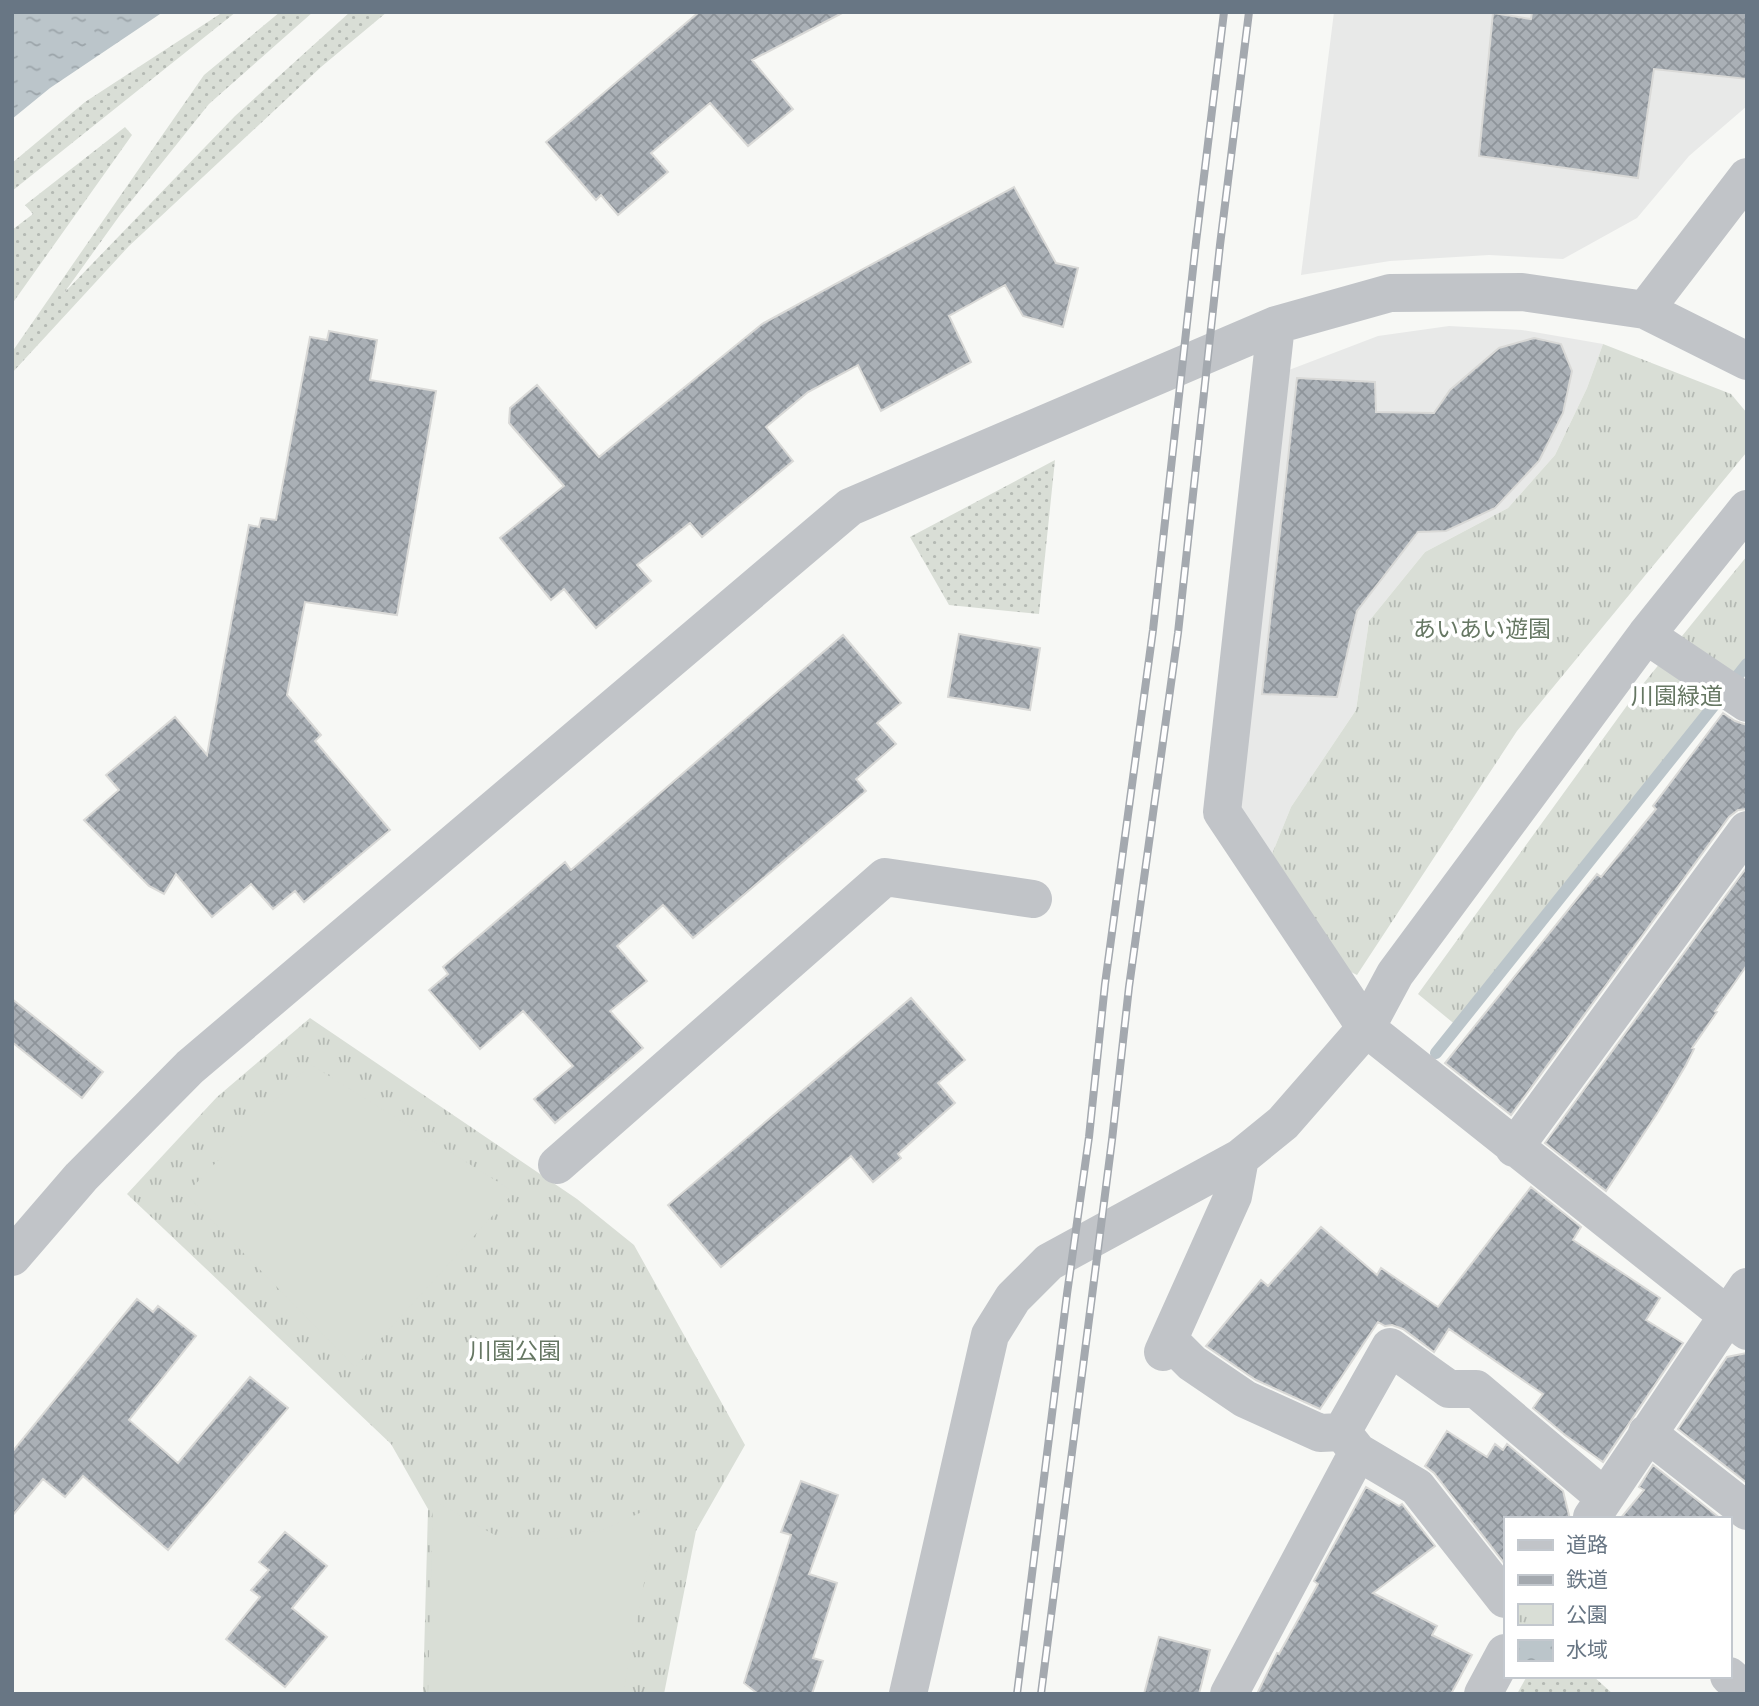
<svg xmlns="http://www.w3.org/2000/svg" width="1759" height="1706" viewBox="0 0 1759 1706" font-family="'Public Sans','Noto Sans JP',sans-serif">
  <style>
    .built { fill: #e8e9e8 }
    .grass { fill: url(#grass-dots) }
    .park { fill: url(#park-tufts) }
    .pitch { fill: #d9ded6 }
    .water { fill: url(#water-ripples) }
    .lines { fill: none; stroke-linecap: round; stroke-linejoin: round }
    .stream { stroke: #bbc5ca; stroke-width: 12 }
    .building { fill: url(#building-cross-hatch); stroke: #d9d9d7; stroke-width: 2 }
    .minor { stroke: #c1c4c8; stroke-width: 38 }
    .rail-casing { stroke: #a4a9af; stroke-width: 8 }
    .rail { stroke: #fff; stroke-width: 5; stroke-dasharray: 16; stroke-linecap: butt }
    .labels { text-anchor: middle; stroke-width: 7; stroke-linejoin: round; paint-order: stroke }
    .park-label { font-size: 23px; fill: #667763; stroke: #fff }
  </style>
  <defs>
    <pattern id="grass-dots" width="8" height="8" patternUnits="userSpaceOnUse" patternTransform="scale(1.75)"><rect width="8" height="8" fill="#d9ded6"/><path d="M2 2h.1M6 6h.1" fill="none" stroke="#b4b9b3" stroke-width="1.8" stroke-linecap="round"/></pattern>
    <pattern id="park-tufts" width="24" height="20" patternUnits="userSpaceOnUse" patternTransform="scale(1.75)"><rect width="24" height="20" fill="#d9ded6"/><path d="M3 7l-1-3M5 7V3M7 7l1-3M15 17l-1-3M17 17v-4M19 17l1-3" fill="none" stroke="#b4b9b3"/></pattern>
    <pattern id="water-ripples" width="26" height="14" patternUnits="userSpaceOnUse" patternTransform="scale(1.75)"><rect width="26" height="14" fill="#bbc5ca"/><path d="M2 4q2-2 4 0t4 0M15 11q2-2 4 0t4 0" fill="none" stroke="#9ca5aa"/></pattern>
    <pattern id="building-cross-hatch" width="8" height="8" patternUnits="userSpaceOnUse" patternTransform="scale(1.75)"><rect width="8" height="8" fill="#aab0b6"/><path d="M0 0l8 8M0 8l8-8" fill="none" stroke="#8e949a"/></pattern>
  </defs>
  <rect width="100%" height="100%" fill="#f7f8f5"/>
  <!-- built -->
  <path class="built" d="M1334,12h413v94l-58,50 -52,62 -74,41 -74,-4 -99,6 -89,14z
    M1449,326l73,4 81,14 -16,44 -32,67 -47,53 -83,44 -56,69 -13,89 -65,97 -23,57 -32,-56 53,-438 89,-34z"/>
  <!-- grass -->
  <path class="grass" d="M223,12h13l-224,179v-28l73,-61z
    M280,12h33l-104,92 -89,111 -56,78 171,-177 115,-104h37l-66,55 -192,179 -117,127v-21l192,-277z
    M125,127l7,8 -120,169v-74l21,-16 -8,-9z
    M1055,460l-16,154 -90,-9 -39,-68z
    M1527,1676h66l20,18h-96z"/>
  <!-- park -->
  <path class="park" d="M1603,344l128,50 16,19 -1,40 -229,278 -160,244 -24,-12 -65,-99 23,-57 65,-97 13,-89 56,-69 83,-44 47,-53 32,-67z
    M1747,556v108l-290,362 -39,-32 221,-305z
    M310,1018l267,181 57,46 111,200 -49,86 -32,163h-241l5,-185 -37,-65 -264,-250 90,-97z"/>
  <!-- pitch -->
  <path class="pitch" d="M310,1064l204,128 -159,175 -169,-173z
    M433,1500l65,37 56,2 49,-9 56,-26 -36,190h-195z"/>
  <!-- water -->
  <path class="water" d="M12,12h151l-113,76 -38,31z"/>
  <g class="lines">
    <!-- stream -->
    <path class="stream" d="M1436,1053l311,-389"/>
  </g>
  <!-- building -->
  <path class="building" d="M699,12h145l-92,48 41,49 -45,37 -38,-43 -59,50 17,19 -50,43 -17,-20 -5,5 -50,-58z
    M1532,12h215v67l-93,-10 -16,109 -159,-22 14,-143 38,6z
    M1014,187l42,76 22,5 -15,59 -40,-11 -18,-31 -56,31 22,46 -90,49 -23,-46 -50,27 -42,35 27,34 -91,76 -12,-14 -53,42 14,16 -55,47 -32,-39 -13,11 -51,-62 64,-52 -55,-63 1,-15 27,-23 62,72 163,-133z
    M329,331l48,9 -7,40 66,11 -39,224 -92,-13 -18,93 34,40 -6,6 75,89 -86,72 -9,-11 -22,18 -22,-25 -39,33 -36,-43 -12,20 -15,-8 -65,-66 35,-30 -13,-15 69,-58 32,38 42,-230 10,2 2,-9 15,2 34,-183 17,3z
    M1534,338l27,6 11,27 -9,42 -24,48 -44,47 -49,23 -28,1 -61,79 -20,86 -75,-3 35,-316 78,4 1,30 58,1 16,-23 49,-42z
    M959,634l81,14 -10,62 -82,-13z
    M843,635l58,68 -24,20 19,21 -40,35 10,12 -173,147 -30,-33 -46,41 30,35 -37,30 33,37 -88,75 -21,-24 39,-33 -50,-55 -43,38 -51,-59 19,-16 -5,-7 122,-105 6,8z
    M1723,713l12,8 12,4v84l-9,1 -9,7 -218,298 -66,-52 152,-189 4,3 55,-68 -3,-3z
    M1747,867v98l-32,46 2,1 -25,36 2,1 -8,16 -28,47 -52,79 -61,-48z
    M911,998l54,62 -27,23 17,20 -57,51 3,4 -28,24 -22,-26 -130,111 -53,-62z
    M12,999l91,73 -21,26 -70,-56z
    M1531,1187l50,40 -8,13 87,58 -14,22 37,23 -80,119 -38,-27 -32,-27 10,-14 -94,-65 -15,23 -31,-23 -11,-4 -7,1 -7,-4 -58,87 -64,-29 -50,-34 55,-66 7,6 53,-59 56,48 4,-7 57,39z
    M137,1299l16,13 5,-6 38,30 -67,84 49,43 72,-86 38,31 -120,142 -85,-74 -18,21 -22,-18 -31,37v-64z
    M1747,1353v130l-69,-54 49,-72z
    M1447,1431l40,26 8,-13 8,6 4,-6 56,47 7,28h-65v45l-71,-91 -9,-7z
    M1653,1465l68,54h-101l24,-29 -5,-3z
    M801,1481l37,14 -29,79 28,9 -24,75 10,3 -11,33h-54l-14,-11 47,-148 -10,-3z
    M1366,1487l33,19 3,-2 33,42 -62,47 64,33 -5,9 40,20 -21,39h-194l20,-41 2,1 39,-70 -4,-3z
    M285,1532l42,34 -35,42 35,29 -42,50 -59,-48 34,-42 -9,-7 18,-20 -10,-8z
    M1159,1637l51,13 -11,44h-55z"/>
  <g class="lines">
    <!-- minor -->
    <path class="minor" d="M1645,310l102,-133
      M1276,325l-54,487 144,216 381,303
      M1646,635l101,68
      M1514,1148l233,-318
      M557,1165l328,-288 148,22
      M12,1257l69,-80 109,-110 660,-560 426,-182 114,-32 132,-1 123,18 102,51
      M1169,1340l23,23 53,36 75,34 22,-1
      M1163,1352l70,-156 7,-38
      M1647,1433l100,78
      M1358,1452l-16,-20 48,-85 59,42h27l128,108
      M1592,1517l155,-230
      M1729,1676l18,16
      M908,1694l82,-359 23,-37 36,-36 191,-104 43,-35 83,-95 29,-54 251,-339 101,-126
      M1229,1694l129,-242 59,35 88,112
      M1483,1694l22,-41"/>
    <!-- rail casing -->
    <g class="rail-casing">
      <path id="rail" d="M1017,1694l50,-400 22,-157 16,-153 48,-354 43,-388 28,-230
        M1041,1694l71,-554 17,-153 49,-354 42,-388 29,-233"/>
    </g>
    <!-- rail -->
    <use href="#rail" class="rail"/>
  </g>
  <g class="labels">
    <!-- park labels -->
    <g class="park-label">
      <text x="1482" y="637">あいあい遊園</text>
      <text x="1677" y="704">川園緑道</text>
      <text x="515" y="1359">川園公園</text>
    </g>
  </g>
  <!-- border -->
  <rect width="1759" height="1706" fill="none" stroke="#687684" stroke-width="28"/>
  <!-- legend -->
  <rect x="1504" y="1517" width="228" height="161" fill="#ffffff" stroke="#c3c8ce" stroke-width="2"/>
  <rect x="1518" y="1540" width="35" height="10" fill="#c1c4c8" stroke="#c3c8ce" stroke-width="2"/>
  <text x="1566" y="1552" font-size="21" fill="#687684">道路</text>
  <rect x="1518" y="1575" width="35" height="10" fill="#a4a9af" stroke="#c3c8ce" stroke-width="2"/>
  <text x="1566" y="1587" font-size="21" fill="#687684">鉄道</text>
  <rect x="1518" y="1604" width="35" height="21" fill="url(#park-tufts)" stroke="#c3c8ce" stroke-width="2"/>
  <text x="1566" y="1622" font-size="21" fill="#687684">公園</text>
  <rect x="1518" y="1640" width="35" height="21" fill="url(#water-ripples)" stroke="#c3c8ce" stroke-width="2"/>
  <text x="1566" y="1657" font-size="21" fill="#687684">水域</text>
</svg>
